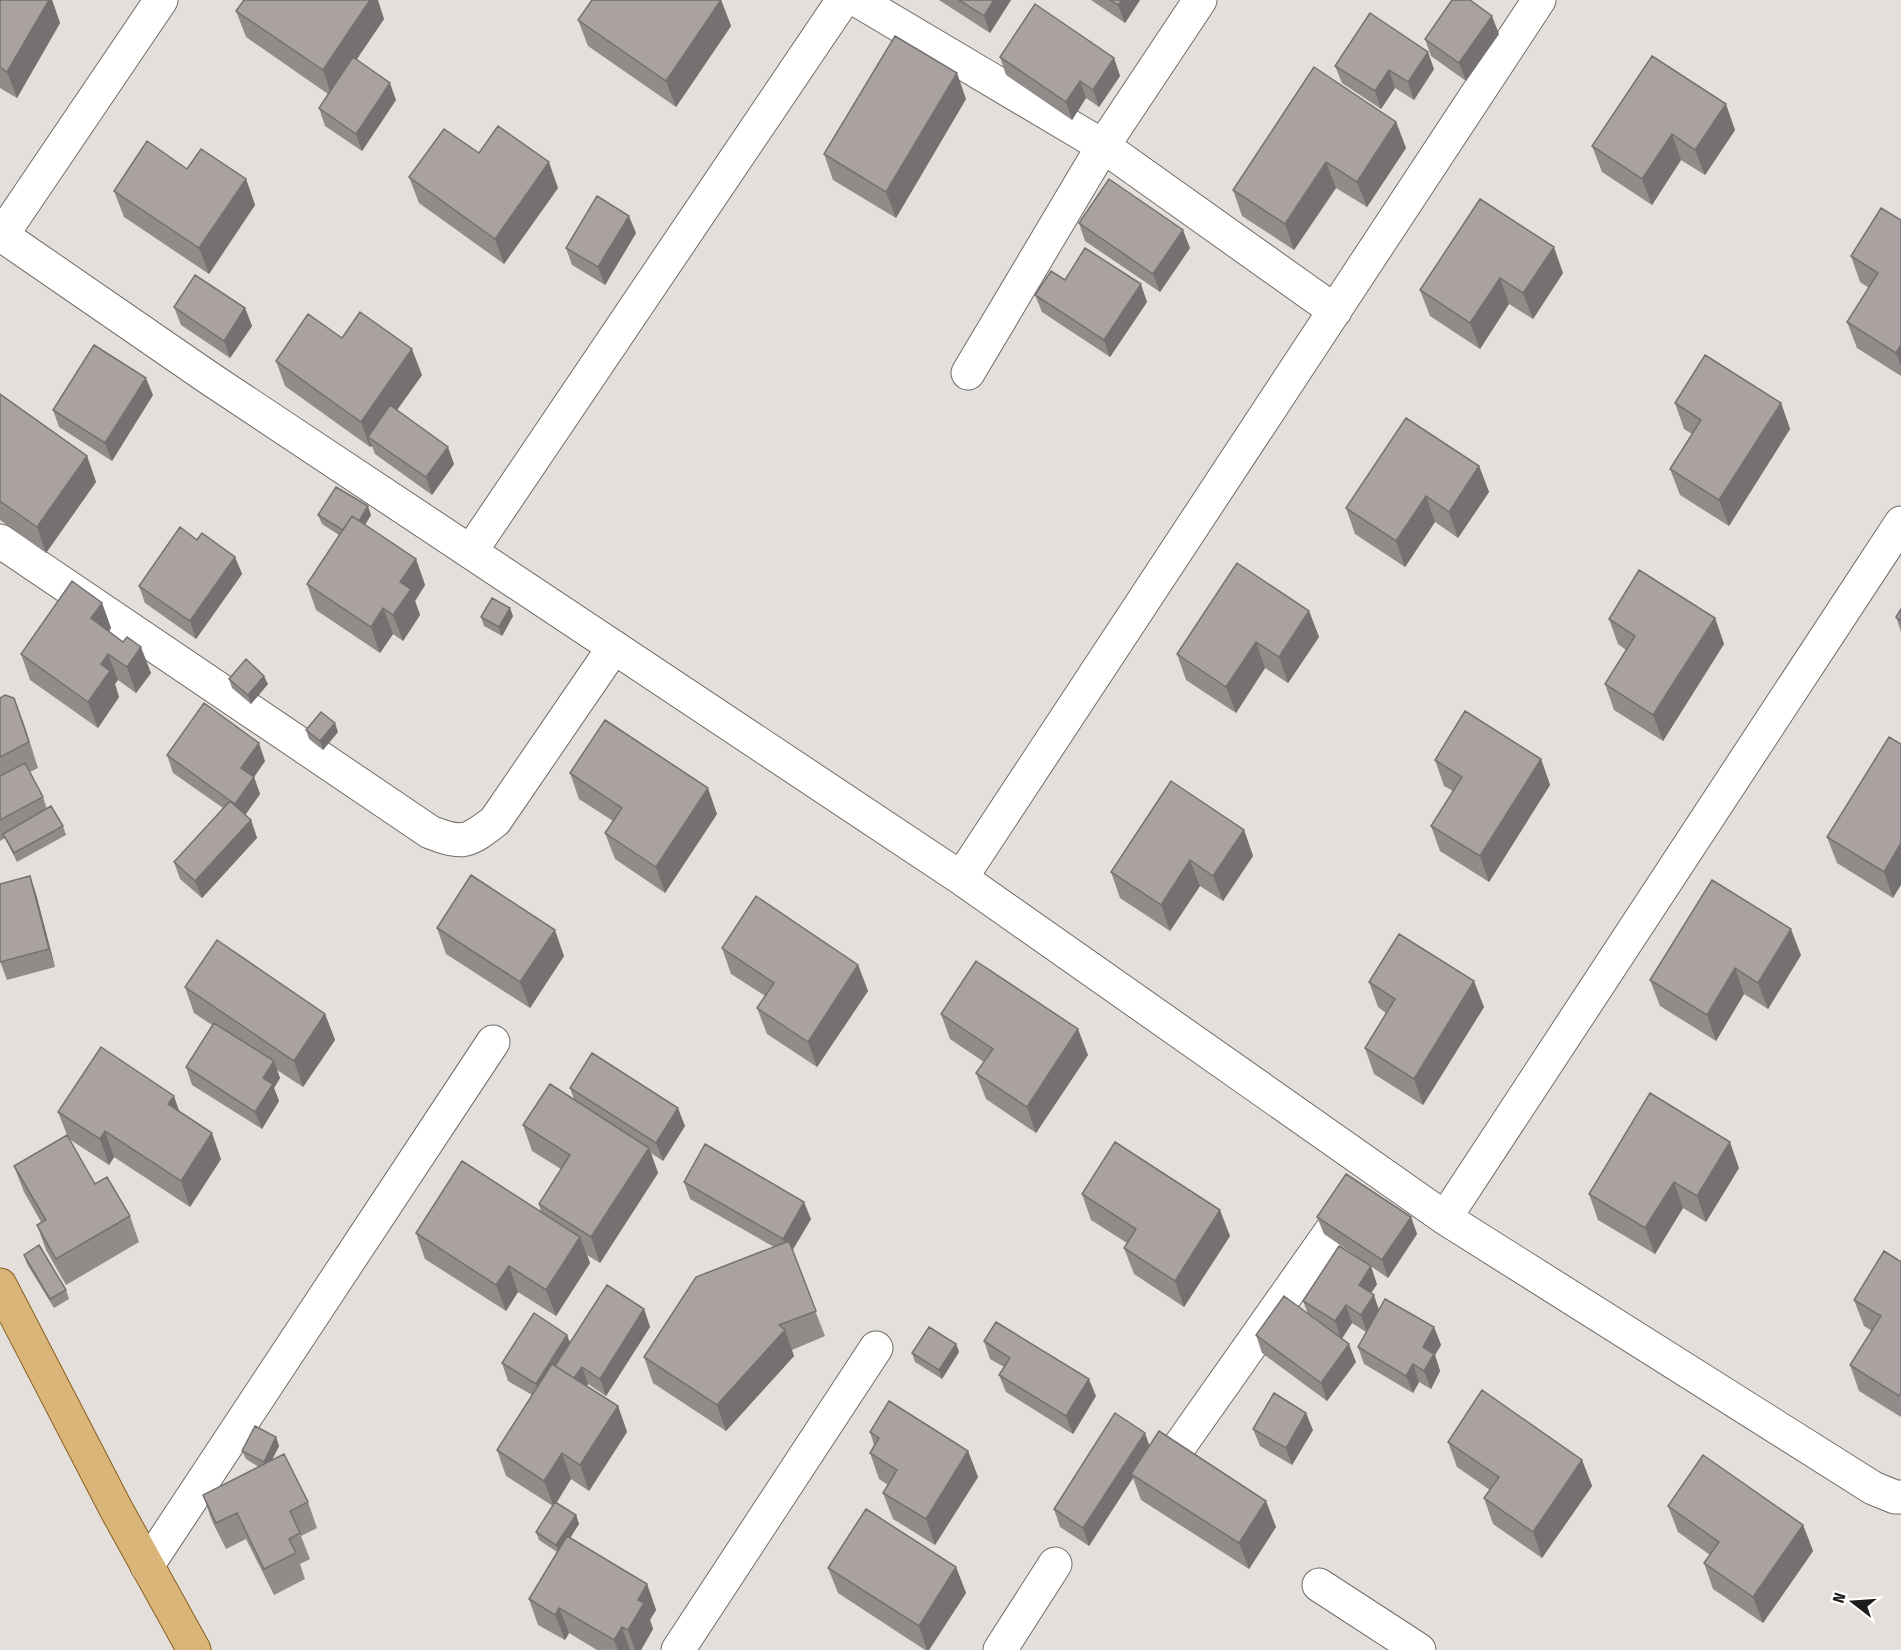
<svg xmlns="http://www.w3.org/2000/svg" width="1901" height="1650" viewBox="0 0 1901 1650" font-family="'Fira Sans Condensed',sans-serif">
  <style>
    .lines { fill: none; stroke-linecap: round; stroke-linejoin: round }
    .minor-casing { stroke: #706c68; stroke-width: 35 }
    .major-casing { stroke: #88601e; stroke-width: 35 }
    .minor { stroke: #fff; stroke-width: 33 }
    .major { stroke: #dab579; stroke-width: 33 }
    .wall { fill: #918b8a }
    .shaded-wall { fill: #767171 }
    .building { fill: #a9a2a1; stroke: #767171; stroke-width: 1.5 }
  </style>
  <rect width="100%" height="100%" fill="#e4dfda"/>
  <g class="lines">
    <!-- minor casing -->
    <g class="minor-casing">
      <path id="minor" d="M857,0l246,146 232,165
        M0,234l209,144 752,500 484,340 428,270 22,9h6
        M2,235l159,-235
        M968,373l135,-227 97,-146
        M0,541l430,291c33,13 38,10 65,-11l119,-174
        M471,551l372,-551
        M961,878l578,-878
        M1445,1218l456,-695
        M1174,1454l179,-254
        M147,1566l346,-524
        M1319,1585l100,65
        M678,1650l198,-302
        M1000,1650l55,-86"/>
    </g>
    <!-- major casing -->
    <g class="major-casing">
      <path id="major" d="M0,1285l116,224 78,141"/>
    </g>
    <!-- minor -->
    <use href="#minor" class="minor"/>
    <!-- major -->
    <use href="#major" class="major"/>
  </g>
  <!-- wall -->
  <path class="wall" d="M0,0h52l8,23 -43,75 -17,-10z
    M721,0l10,26 -55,81 -88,-61 -10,-26z
    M939,0h72l-21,33z
    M1091,0h49l-15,23z
    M236,11l148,8 -28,41 40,40 -34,51 -37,-25 -6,-18 9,-14 -82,-57z
    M1499,34l-33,47 -35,-25 -6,-17z
    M1652,56l83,74 -30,45 -24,-15 -29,45 -50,-33 -10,-26z
    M1000,57l114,1 6,18 -21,31 -13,-9 -14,22 -66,-45z
    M1335,66l99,3 -20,31 -19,-12 -14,21 -39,-26z
    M966,99l-70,119 -63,-38 -9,-26z
    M1396,122l10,26 -39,59 -31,-19 -42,62 -52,-34 -9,-26z
    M479,153l79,35 -54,76 -85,-61 -10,-26z
    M187,169l59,10 9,26 -46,69 -85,-57 -10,-26z
    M1480,199l83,74 -30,46 -24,-15 -29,45 -50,-33 -10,-26z
    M1901,220v156l-44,-28 -10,-26 22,-34 -9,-6 -9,-26z
    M1079,223l111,25 -30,44 -75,-51z
    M636,233l-31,52 -33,-20 -6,-17z
    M1065,280l82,22 -37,55 -68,-45 -7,-17z
    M174,307l71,1 7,18 -22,32 -49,-33z
    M342,338l80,37 -25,35 57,54 -22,31 -57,-41 -3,-8 -2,1 -85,-61 -9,-25z
    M0,394l87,62 9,26 -50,71 -46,-33z
    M153,395l-41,66 -53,-34 -6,-17z
    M1675,403h106l9,26 -61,97 -49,-31 -10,-26 22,-35 -8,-5z
    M1479,466l10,26 -31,46 -23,-16 -30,45 -50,-33 -9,-26z
    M318,515h53l-6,10 51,34 9,26 -10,16 5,14 -17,26 -10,-7 -13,19 -64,-43 -9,-26 32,-49 -17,-11z
    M197,540l38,17 7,17 -46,65 -51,-36 -6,-17z
    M102,603l9,25 -2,3 42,42 -15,20 -18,-13 -3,4 4,13 -21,31 -68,-48 -9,-26z
    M1901,609v23l-5,-15z
    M1309,611l10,26 -31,46 -23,-15 -29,45 -50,-33 -9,-26z
    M513,616l-11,20 -18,-10 -3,-9z
    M1715,618l9,26 -61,97 -49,-31 -9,-26 21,-34 -8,-6 -9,-25z
    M229,679l39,5 -17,20 -19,-16z
    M0,698h14l24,70 -8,4 13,25 4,12 16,17 3,9 -49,27 -12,-24 -5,3z
    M306,730l32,2 -15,18 -14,-11z
    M1901,744l-8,154 -56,-35 -10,-26z
    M167,755l98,6 -11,16 6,17 -15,21 6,5 6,18 -55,60 -22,-19 -6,-17 49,-54 -50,-35z
    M1541,759l9,26 -61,97 -49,-31 -9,-25 22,-35 -9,-5 -9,-26z
    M570,773l147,41 -52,79 -50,-34 -10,-26 8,-12 -34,-22z
    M1244,830l9,26 -30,45 -23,-15 -30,45 -50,-33 -9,-26z
    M30,876l6,18 19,73 -48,13 -7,-19z
    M437,928l127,28 -34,52 -84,-54z
    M722,948l136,17 10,26 -51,76 -50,-33 -10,-26 8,-12 -34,-22z
    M1801,955l-33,54 -24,-15 -28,47 -56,-35 -10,-26z
    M1369,982l115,25 -61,98 -49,-31 -9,-26 21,-35 -8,-6z
    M185,987l140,27 10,26 -32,47 -26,-17 3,8 -6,10 5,13 -17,28 -70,-44 -6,-18 26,-42 -18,-12z
    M941,1014l147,41 -52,78 -50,-34 -10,-26 8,-11 -34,-23z
    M570,1088l115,38 -22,35 -12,-8 7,20 -58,90 -13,-8 3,8 -34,53 -38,-24 -12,19 -81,-52 -9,-26 125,-21 -2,-8 22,-35 -29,-18 -9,-26 51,-26z
    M58,1112h122l41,47 -31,48 -76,-50 -5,8 -40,-26 26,45 35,32 9,26 -73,43 -20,-35 -9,-25 4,-3 -17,-30 -10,-26 53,-31z
    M1739,1168l-33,54 -23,-14 -28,46 -57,-34 -9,-26z
    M684,1182l127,37 -19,32 33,85 -33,14 2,6 -68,75 -73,-48 -9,-26 130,-110 -84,-48z
    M1082,1194l148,42 -46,71 -50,-33 -10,-26 3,-5 -36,-23z
    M1317,1217h94l6,17 -29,44 -64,-44z
    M24,1255l42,35 3,9 -15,9 -27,-44z
    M1901,1262v155l-42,-26 -9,-26 22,-34 -8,-5 -10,-26z
    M1377,1284l-6,9 8,17 55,17 7,18 -6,10 5,16 -9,18 -12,-7 -6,11 -49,-29 -6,-17 8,-15 -14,-9 -10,16 14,23 -29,39 -65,-48 -6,-18 52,-21 -5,-13z
    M644,1309l6,18 -44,69 -18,-12 -1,2 31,20 9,26 -38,59 -18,-12 -15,23 20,13 3,9 -9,14 77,46 9,26 -6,10 3,9 -12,21h-44l-28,-17 -4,7 -27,-15 -9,-26 28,-47 -18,-12 -3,-8 17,-26 -47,-30 -9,-26 35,-55 -24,-14 -6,-18 68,-20z
    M984,1341l112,55 -23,38 -67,-42 -7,-17 5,-8 -14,-8z
    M956,1344l3,8 -17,27 -27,-17 -3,-9z
    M1253,1429l60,1 -21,35 -32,-19z
    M870,1432l98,19 10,26 -43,68 -42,-26 -10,-26 5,-8 -9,-6 -9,-26 4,-8z
    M276,1437l3,9 -7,14 36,42 9,26 -16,8 9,23 -10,5 5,15 -31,16 -28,-56 -20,10 -14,-28 -9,-26 56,-28 -13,-8 -4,-8z
    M1448,1442l134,18 10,26 -50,72 -49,-34 -9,-26 6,-8 -33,-23z
    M1150,1445l126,82 -27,42 -108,-69 -8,-22 -44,68 -29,-19 -6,-18z
    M1668,1506l135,19 10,26 -50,72 -50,-34 -9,-26 6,-8 -32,-23z
    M956,1567l10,26 -37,57h-4l-87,-57 -10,-25z"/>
  <!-- shaded-wall -->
  <path class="shaded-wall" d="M49,0h3l8,23 -43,75 -10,-26z
    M370,0h8l6,19 -52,77 -9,-26z
    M721,0l10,26 -55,81 -10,-26z
    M994,0h17l-21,33 -6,-17z
    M1122,0h18l-15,23 -7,-18z
    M1492,16l7,18 -33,47 -7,-18z
    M1428,52l6,17 -20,31 -6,-18z
    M1114,58l6,18 -21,31 -6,-17z
    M1389,70l6,18 -14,21 -6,-18z
    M957,73l9,26 -70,119 -10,-26z
    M1080,81l6,17 -14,22 -6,-18z
    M390,83l6,17 -34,51 -6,-17z
    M1726,104l9,26 -30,45 -10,-25z
    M1396,122l10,26 -39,59 -10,-25z
    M1672,134l9,26 -29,45 -10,-26z
    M549,162l9,26 -54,76 -9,-25z
    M1326,162l10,26 -42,62 -9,-26z
    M246,179l9,26 -46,69 -10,-26z
    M629,216l7,17 -31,52 -7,-18z
    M1183,230l7,18 -30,44 -7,-18z
    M1554,247l9,26 -30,46 -10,-26z
    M1500,278l9,26 -29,45 -10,-26z
    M1141,284l6,18 -37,55 -6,-17z
    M245,308l7,18 -22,32 -6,-17z
    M1901,345v21l-5,-13z
    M412,349l10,26 -47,66 -7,-4 4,9 -2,1 -9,-25z
    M146,378l7,17 -41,66 -7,-18z
    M1781,403l9,26 -61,97 -10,-26z
    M448,447l6,17 -22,31 -6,-18z
    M87,456l9,26 -50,71 -9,-26z
    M1479,466l10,26 -31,46 -9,-26z
    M1426,496l9,26 -30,45 -9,-26z
    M368,506l3,9 -18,28 -3,-9z
    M235,557l7,17 -46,65 -6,-18z
    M416,559l9,26 -10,16 5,14 -17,26 -10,-26 7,-33z
    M102,603l9,25 -10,16 -10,-26z
    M383,608l10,26 -13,19 -9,-26z
    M510,608l3,8 -11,20 -3,-9z
    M1309,611l10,26 -31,46 -9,-26z
    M1715,618l9,26 -61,97 -10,-26z
    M1256,642l9,26 -29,45 -10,-26z
    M141,647l10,26 -15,20 -9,-26z
    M108,654l10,26 -3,4 4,13 -21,31 -10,-26 13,-38z
    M264,676l4,8 -17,20 -3,-9z
    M14,698l10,26 14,44 -9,-26z
    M335,723l3,9 -15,18 -3,-9z
    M259,743l6,18 -11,16 6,17 -19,27 -6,-17 6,-36z
    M1541,759l9,26 -61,97 -9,-26z
    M708,788l9,26 -52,79 -9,-26z
    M251,820l6,18 -55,60 -7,-17z
    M1244,830l9,26 -30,45 -10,-25z
    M1901,843v42l-8,13 -9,-26z
    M1190,860l10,26 -30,45 -9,-26z
    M30,876l6,18 19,73 -6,-18z
    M1791,929l10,26 -33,54 -10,-26z
    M555,930l9,26 -34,52 -10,-26z
    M858,965l10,26 -51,76 -9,-25z
    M1735,968l9,26 -28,47 -9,-26z
    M1474,981l10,26 -61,98 -9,-26z
    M325,1014l10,26 -32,47 -9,-26z
    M1078,1029l10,26 -52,78 -9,-26z
    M274,1061l6,17 -6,10 5,13 -17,28 -7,-17 8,-34z
    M174,1096l9,26 -15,-18z
    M678,1108l7,18 -22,35 -7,-18z
    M105,1131l9,26 -5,8 -9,-26z
    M212,1133l9,26 -31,48 -9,-26z
    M1730,1142l9,26 -33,54 -9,-26z
    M649,1148l9,25 -58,90 -9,-26z
    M1674,1182l9,26 -28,46 -10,-26z
    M804,1202l7,17 -22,37 -6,-17z
    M1220,1210l10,26 -46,71 -9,-26z
    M1411,1217l6,17 -29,44 -6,-18z
    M580,1237l10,26 -34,53 -10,-26z
    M509,1266l9,26 -12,19 -10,-26z
    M1371,1266l6,18 -12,19 -6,-18z
    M1374,1295l6,18 -13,19 -6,-17z
    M1346,1305l6,18 -11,16 -6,-18z
    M644,1309l6,18 -44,69 -6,-17z
    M1434,1327l7,18 -6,10 5,16 -9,18 -7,-18 -1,-24z
    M785,1330l9,26 -68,75 -9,-26z
    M567,1335l7,17 -32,50 -6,-18z
    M956,1344l3,8 -17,27 -3,-9z
    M1349,1344l7,18 -29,39 -6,-18z
    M1413,1364l6,18 -6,11 -7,-17z
    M582,1367l6,17 -9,13 -6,-17z
    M1089,1379l7,17 -23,38 -7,-18z
    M618,1406l9,26 -38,59 -9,-26z
    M1306,1413l7,17 -21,35 -6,-17z
    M1145,1433l6,17 -20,24 2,4 -44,68 -6,-18z
    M276,1437l3,9 -12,24 -3,-8z
    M968,1451l10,26 -43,68 -9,-26z
    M562,1453l9,26 -17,28 -10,-26z
    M1582,1460l10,26 -50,72 -9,-26z
    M1266,1501l10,26 -27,42 -10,-26z
    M576,1515l3,9 -19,30 -4,-9z
    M1803,1525l10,26 -50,72 -10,-26z
    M956,1567l10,26 -37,57h-2l-8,-24z
    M647,1584l9,26 -6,10 3,9 -12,21h-6l-7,-20 10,-30z
    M559,1608l10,25 -4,7 -10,-25z
    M622,1627l8,23h-12l-4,-10z"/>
  <!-- building -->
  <path class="building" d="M0,0h49l-42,72 -7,-5z
    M244,0h126l-47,70 -87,-59z
    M592,0h129l-55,81 -88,-61z
    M959,0h35l-10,16z
    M1110,0h12l-4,5z
    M1452,0h18l22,16 -33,47 -34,-24z
    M1035,4l79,54 -21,32 -13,-9 -14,21 -66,-45z
    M1370,13l58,39 -20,30 -19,-12 -14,21 -40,-25z
    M895,36l62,37 -71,119 -62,-38z
    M1652,56l74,48 -31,46 -23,-16 -30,45 -50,-33z
    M353,57l37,26 -34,51 -37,-26z
    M1314,67l82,55 -39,60 -31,-20 -41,62 -52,-34z
    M498,126l51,36 -54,77 -86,-62 35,-48 35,24z
    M147,141l40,28 14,-20 45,30 -47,69 -85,-57z
    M1109,179l74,51 -30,44 -74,-51z
    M597,196l32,20 -31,51 -32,-19z
    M1480,199l74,48 -31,46 -23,-15 -30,45 -50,-33z
    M1881,208l20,12v125l-5,8 -49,-31 31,-49 -27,-17z
    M1085,248l56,36 -37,56 -69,-45 16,-24 14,9z
    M195,275l50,33 -21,33 -50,-34z
    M360,312l52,37 -51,73 -85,-61 32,-47 34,24z
    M94,345l52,33 -41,65 -52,-33z
    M1705,355l76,48 -62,97 -49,-31 31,-49 -26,-17z
    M0,394l87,62 -50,71 -37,-26z
    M390,405l58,42 -22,30 -58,-40z
    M1406,418l73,48 -30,46 -23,-16 -30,45 -50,-33z
    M336,487l32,19 -9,15 -7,-5 -9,14 -25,-15z
    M352,516l64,43 -16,23 11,7 -18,26 -10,-7 -12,19 -64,-43z
    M180,527l17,13 5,-7 33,24 -45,64 -51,-35z
    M1237,563l72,48 -30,46 -23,-15 -30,45 -49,-33z
    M1639,570l76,48 -62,97 -48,-31 30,-48 -26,-17z
    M72,581l30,22 -11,15 32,24 4,-5 14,10 -14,20 -19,-13 -7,10 9,7 -22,31 -67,-48z
    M492,598l18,10 -11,19 -18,-10z
    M1901,609v12l-5,-4z
    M246,659l18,17 -16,19 -19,-16z
    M5,695l9,3 15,44 -29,15v-59z
    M204,703l55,40 -18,25 13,9 -19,27 -68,-49z
    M1465,711l76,48 -61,97 -49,-30 31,-49 -27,-17z
    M321,712l14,11 -15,18 -14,-11z
    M605,720l103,68 -52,79 -51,-34 17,-25 -52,-35z
    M1889,737l12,7v99l-17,29 -57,-35z
    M25,763l18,34 -43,23v-44z
    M1171,781l73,49 -31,46 -23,-16 -29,45 -50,-33z
    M230,801l21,19 -56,61 -21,-19z
    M51,806l12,20 -49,27 -11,-19z
    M471,875l84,55 -35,52 -83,-54z
    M30,876l19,73 -49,13v-78z
    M1712,880l79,49 -33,54 -23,-15 -28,47 -57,-35z
    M756,896l102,69 -50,77 -51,-34 17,-25 -52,-35z
    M1399,934l75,47 -60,98 -49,-31 30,-49 -26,-17z
    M217,940l108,74 -31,47 -109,-74z
    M976,961l102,68 -51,78 -51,-34 17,-24 -52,-35z
    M214,1023l60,38 -11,17 10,6 -18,28 -69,-45z
    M101,1047l73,49 -6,8 44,29 -31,48 -76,-50 -5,8 -42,-27z
    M592,1053l86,55 -22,35 -86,-55z
    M550,1084l99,64 -58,89 -52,-33 31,-49 -47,-30z
    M1650,1093l80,49 -33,54 -23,-14 -29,46 -56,-34z
    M67,1135l28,49 12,-7 23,39 -74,43 -19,-34 9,-5 -32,-54z
    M1115,1142l105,68 -45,71 -51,-33 12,-19 -54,-35z
    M705,1144l99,58 -21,37 -99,-57z
    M462,1161l118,76 -34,53 -37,-24 -13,19 -80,-52z
    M1346,1174l65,43 -29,43 -65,-43z
    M789,1241l27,70 -37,14 6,5 -68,75 -73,-48 52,-80z
    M39,1245l27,45 -16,9 -26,-44z
    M1339,1246l32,20 -12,19 15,10 -13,20 -15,-10 -11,16 -32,-20z
    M1884,1251l17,11v131l-2,3 -49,-31 31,-49 -27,-16z
    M607,1285l37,24 -44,70 -18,-12 -8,11 -19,-12z
    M1284,1296l65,48 -28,39 -65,-48z
    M1385,1299l49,28 -11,20 11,7 -10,17 -11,-7 -7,12 -48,-29z
    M534,1313l33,22 -31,49 -34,-21z
    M996,1322l93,57 -23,37 -67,-41 11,-17 -26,-17z
    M929,1327l27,17 -17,26 -27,-17z
    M552,1364l66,42 -38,59 -18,-12 -18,28 -47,-31z
    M1482,1390l100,70 -49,72 -49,-34 15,-21 -51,-35z
    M1274,1393l32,20 -20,35 -33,-19z
    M889,1401l79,50 -42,68 -43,-26 14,-23 -27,-17 9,-15 -9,-6z
    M1115,1413l30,20 -62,95 -29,-19z
    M255,1426l21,11 -12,25 -22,-11z
    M1159,1431l107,70 -27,42 -108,-69z
    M284,1454l24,48 -18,9 10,22 -11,6 7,14 -32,16 -27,-56 -21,10 -13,-28z
    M1703,1455l100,70 -50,72 -49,-34 15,-21 -51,-36z
    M555,1502l21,13 -20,30 -20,-13z
    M866,1509l90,58 -37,59 -91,-58z
    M567,1536l80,48 -9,16 6,3 -16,27 -6,-3 -8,13 -55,-32 -4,7 -26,-16z"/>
  <!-- north arrow -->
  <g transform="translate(1853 1602) rotate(287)" stroke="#ffffff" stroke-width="4.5" paint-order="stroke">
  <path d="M0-4.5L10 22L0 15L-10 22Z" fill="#1d1c1a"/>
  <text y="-9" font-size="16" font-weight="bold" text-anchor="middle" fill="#1d1c1a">N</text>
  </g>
</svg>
